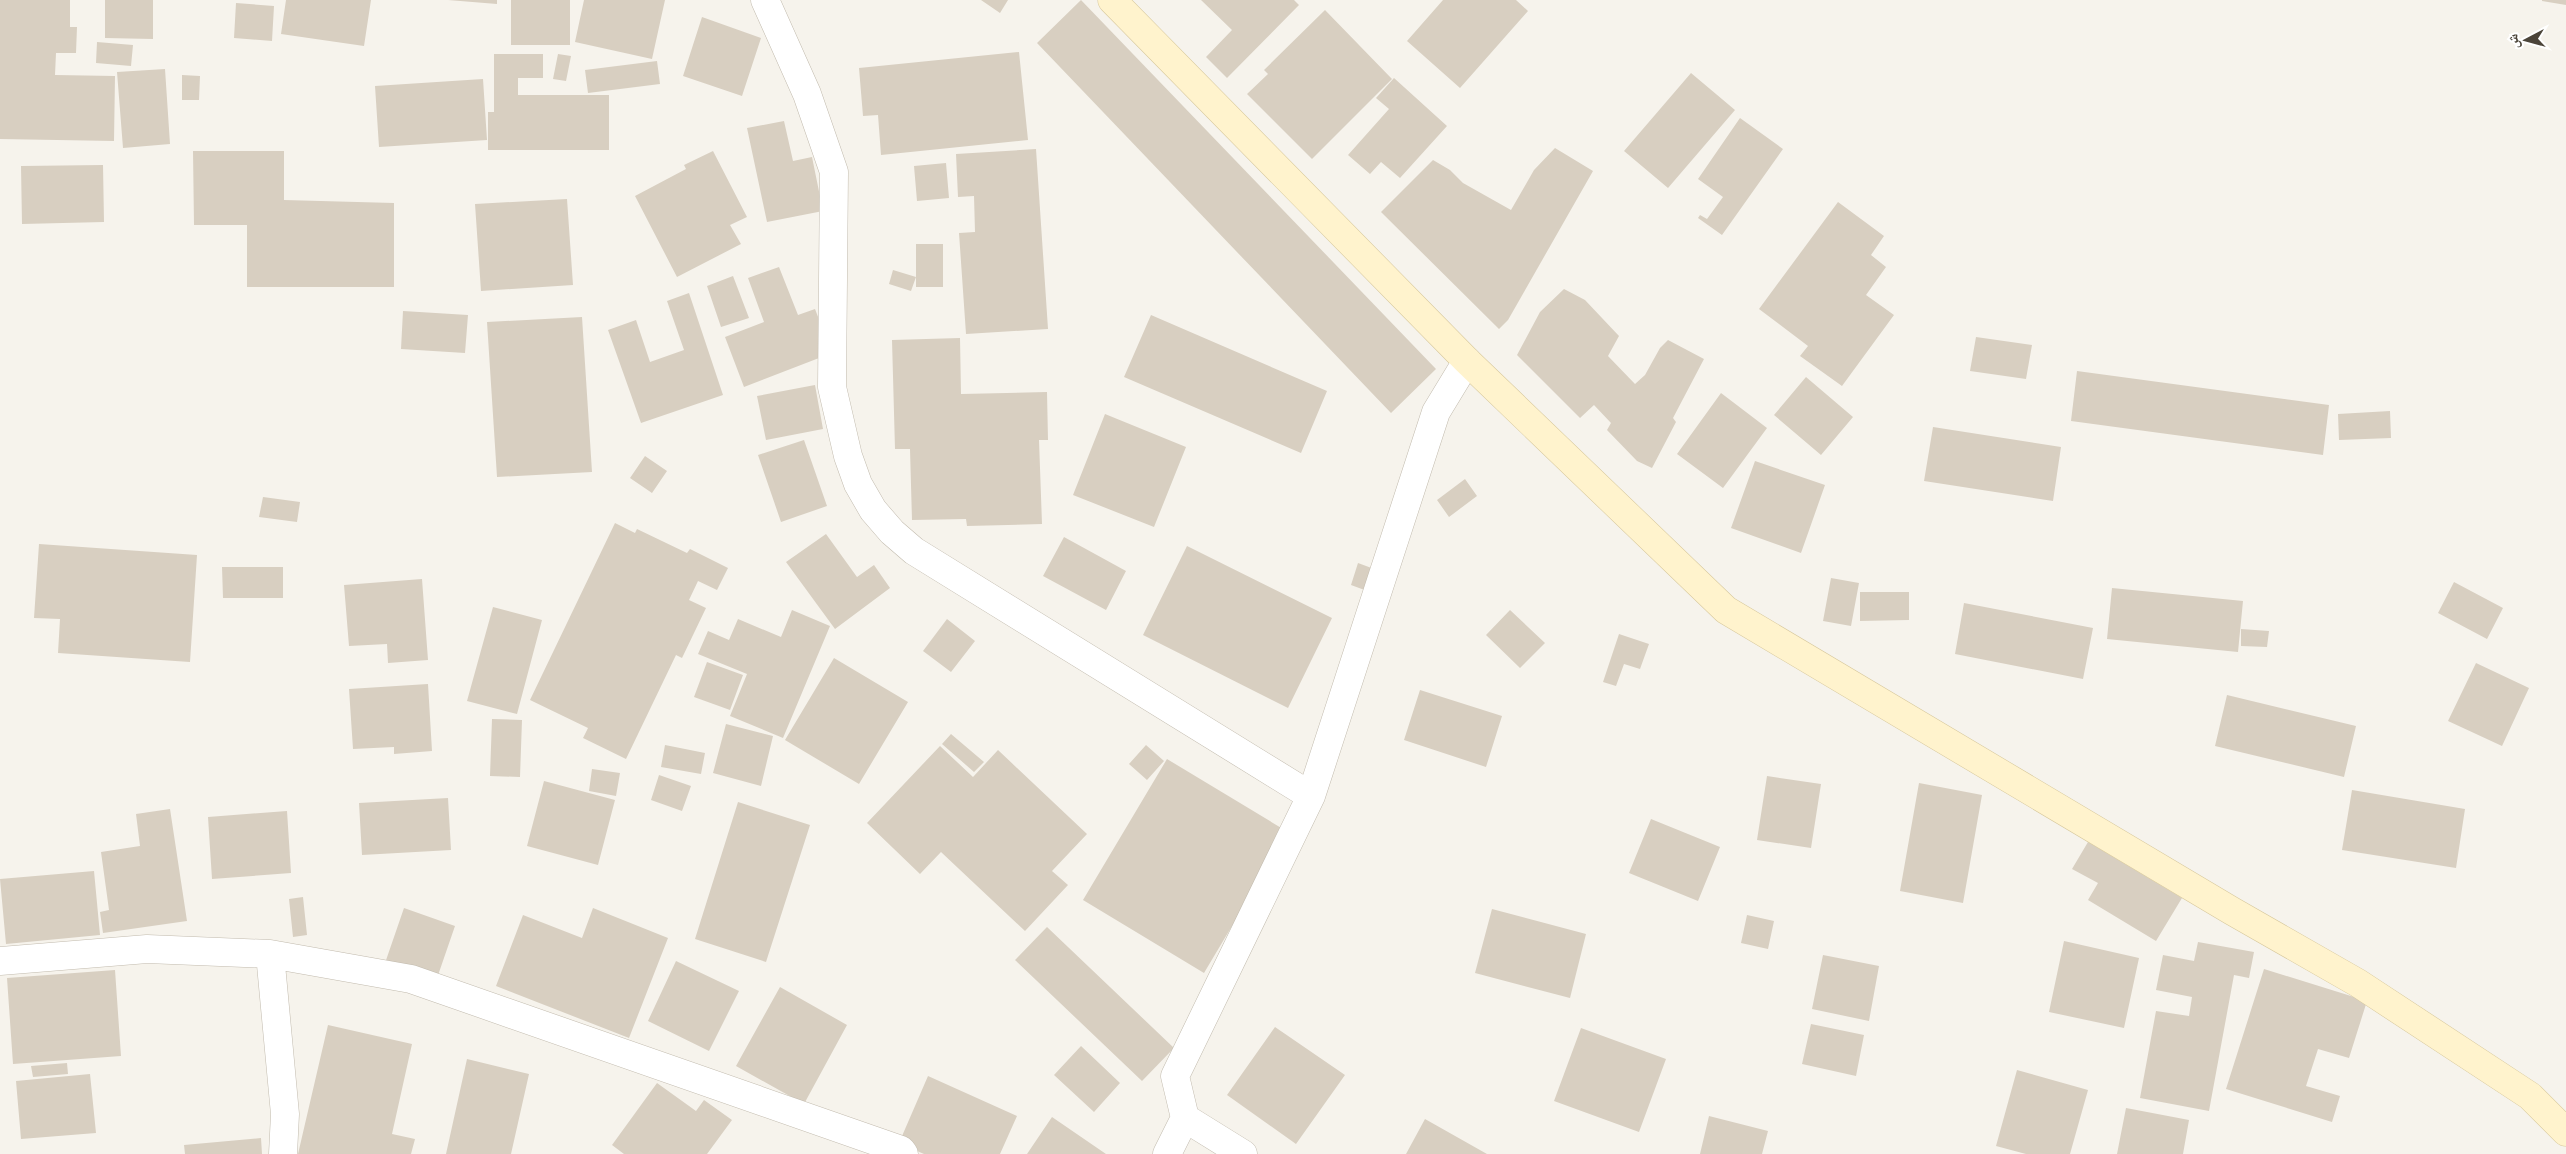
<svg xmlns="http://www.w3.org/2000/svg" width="2566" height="1154" viewBox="0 0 2566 1154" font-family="Commissioner,'Noto Naskh Arabic',sans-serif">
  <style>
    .building { fill: #d8cfc1 }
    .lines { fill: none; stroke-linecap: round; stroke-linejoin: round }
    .minor-casing { stroke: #c2bbae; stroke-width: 29 }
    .secondary-casing { stroke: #d6c79b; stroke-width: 29 }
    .minor { stroke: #fff; stroke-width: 28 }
    .secondary { stroke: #fff3cd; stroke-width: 28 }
  </style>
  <rect width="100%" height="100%" fill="#f6f3ec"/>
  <!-- building -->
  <path class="building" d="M0,0h70v27h7l-1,26h-20l-1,22 60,1 -1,65 -114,-2z
    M105,0h48v39l-48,-1z
    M286,0h85l-7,46 -83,-12z
    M448,0h49v4z
    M511,0h59v45h-59z
    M584,0h81l-13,59 -77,-17z
    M981,0h27l-8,13z
    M1081,0l355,369 -45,44 -354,-370z
    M1201,0h93l5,5 -72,73 -21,-21 26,-27z
    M1443,0h73l12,11 -68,77 -53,-47z
    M2542,0h24v5l-24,-4z
    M236,3l38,3 -2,35 -38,-3z
    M1325,10l67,69 -80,80 -65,-65 21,-20 -4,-4z
    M702,17l59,21 -19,58 -59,-20z
    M97,42l36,3 -2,21 -35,-3z
    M1019,52l9,88 -147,15 -3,-40 -15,1 -4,-48z
    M494,54h49v24h-25v17h91v55h-121v-38h6z
    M558,54l13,2 -5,25 -13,-2z
    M657,61l3,23 -72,9 -3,-23z
    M165,69l5,75 -47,4 -6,-76z
    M1691,73l44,37 -67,78 -44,-37z
    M182,75l18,1 -1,24h-17z
    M1394,78l53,48 -47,52 -19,-16 -11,12 -22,-19 41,-46 -13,-11z
    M483,79l4,61 -108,7 -4,-61z
    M1740,118l43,31 -61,86 -24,-17 2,-3 7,4 16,-22 -25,-18z
    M784,121l9,40 19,-4 11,54 -56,11 -20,-94z
    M1555,148l38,23 -85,149 -9,9 -118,-117 52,-52 17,10 13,13 48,27 23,-40z
    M1036,149l12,180 -82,5 -7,-101 16,-1 -1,-36 -16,1 -2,-43z
    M193,151h91v49l110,3v84h-147v-62h-53z
    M713,151l34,66 -17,8 11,19 -64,33 -42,-81 51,-27 -2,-4z
    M946,163l3,35 -32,3 -3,-35z
    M103,165l1,57 -82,2 -1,-58z
    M567,199l6,86 -92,6 -6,-87z
    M1838,202l46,34 -13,19 15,12 -20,28 28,20 -52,71 -42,-30 8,-10 -49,-37z
    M916,244h27v43h-27z
    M779,267l19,48 17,-6 17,44 -88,34 -19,-50 39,-15 -16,-44z
    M893,270l23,7 -5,14 -22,-7z
    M733,276l16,42 -28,9 -14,-41z
    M1564,289l21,11 34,36 -11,20 27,28 10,-9 15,-27 8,-8 36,19 -31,59 3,4 -24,46 -15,-7 -30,-31 4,-7 -17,-18 -14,13 -63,-63 23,-43z
    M689,293l34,102 -82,28 -33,-93 28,-10 14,42 34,-12 -17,-49z
    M403,311l65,4 -3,38 -64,-4z
    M1151,315l176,76 -26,62 -177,-76z
    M582,317l10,155 -95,5 -10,-155z
    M1976,337l56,8 -6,34 -56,-8z
    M960,338l1,56 86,-2 1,48h-9l3,84 -75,2 -1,-7 -54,1 -2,-71h-15l-3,-109z
    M2077,371l252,34 -6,50 -252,-34z
    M1806,377l47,40 -32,38 -47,-40z
    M815,385l8,44 -57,11 -9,-44z
    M1721,393l46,35 -44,60 -46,-34z
    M2390,411l1,27 -52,2 -1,-26z
    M1105,414l81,33 -32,80 -81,-32z
    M1933,427l128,20 -8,54 -129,-20z
    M804,440l23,66 -46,16 -23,-67z
    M645,456l22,15 -15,22 -22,-15z
    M1755,461l70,24 -24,68 -70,-25z
    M1465,479l12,17 -28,21 -12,-17z
    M263,497l37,5 -3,20 -38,-5z
    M615,523l20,10 2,-4 50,24 3,-4 38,19 -11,22 -19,-9 -9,19 17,8 -24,50 -6,-3 -50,104 -43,-21 5,-10 -58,-28z
    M826,534l31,43 17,-12 16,23 -55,41 -49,-67z
    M1064,537l62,34 -20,39 -63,-34z
    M39,544l158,11 -7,107 -132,-9 2,-34 -26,-1z
    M1187,546l145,72 -44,90 -145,-73z
    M1358,563l27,10 -7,22 -27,-10z
    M222,567h61v31h-60z
    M1831,578l28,5 -8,43 -28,-5z
    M422,579l6,81 -40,3 -1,-19 -38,2 -5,-61z
    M2454,582l49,26 -16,31 -49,-26z
    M2112,588l131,13 -5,51 -131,-13z
    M1860,592h49v28l-49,1z
    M1964,603l129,25 -10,51 -128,-25z
    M493,607l49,13 -25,94 -50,-13z
    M792,610l38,16 -47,112 -53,-22 17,-42 -49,-20 10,-23 21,9 9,-21 43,18z
    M1510,610l35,33 -25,25 -34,-33z
    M947,619l28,22 -24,31 -28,-21z
    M2241,629l28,2 -2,16 -26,-1z
    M1619,634l30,10 -9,25 -16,-5 -8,22 -13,-4z
    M834,658l74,44 -49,82 -74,-44z
    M707,662l36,13 -13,35 -36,-13z
    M2476,663l53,25 -27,58 -54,-25z
    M428,684l4,67 -38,3v-7l-41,2 -4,-60z
    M1420,690l82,26 -16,51 -82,-27z
    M2227,695l129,31 -12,51 -129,-31z
    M492,719l30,1 -2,57 -30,-1z
    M726,724l47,12 -12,50 -48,-13z
    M951,734l33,28 -10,10 -32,-28z
    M665,745l40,8 -4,21 -40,-7z
    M1146,745l18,16 -17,19 -18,-16z
    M940,746l33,31 25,-27 89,84 -35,37 16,14 -43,46 -84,-79 -21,22 -53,-51z
    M1167,759l121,73 -84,141 -121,-73z
    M592,769l28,4 -4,23 -27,-5z
    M659,775l32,11 -9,25 -31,-11z
    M1767,776l54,8 -10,64 -54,-8z
    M544,781l71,19 -17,65 -71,-19z
    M1919,783l63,12 -19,108 -63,-12z
    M2352,790l113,19 -9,59 -114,-18z
    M448,798l3,52 -89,5 -3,-52z
    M738,802l72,23 -44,137 -71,-23z
    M170,809l17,112 -84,12 -3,-21 9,-2 -8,-58 39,-6 -4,-32z
    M287,811l4,62 -79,6 -4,-62z
    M1651,819l69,28 -22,54 -69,-28z
    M2088,842l94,56 -26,43 -68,-41 10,-17 -26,-14z
    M94,871l6,64 -94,9 -6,-65z
    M303,897l4,38 -14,2 -4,-38z
    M404,908l51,18 -20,58 -51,-18z
    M593,908l75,30 -39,100 -133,-52 27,-71 59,23z
    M1492,909l94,25 -16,64 -95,-25z
    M1747,915l27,6 -6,28 -27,-6z
    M1047,927l127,121 -32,33 -127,-121z
    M2064,941l75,17 -15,70 -75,-16z
    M2198,942l56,10 -5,26 -15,-3 -25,136 -69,-13 16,-87 33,5 3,-19 -36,-7 7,-35 31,6z
    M1823,955l56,11 -10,55 -57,-12z
    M676,961l63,30 -30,60 -61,-30z
    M2264,969l103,32 -18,57 -31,-9 -12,37 34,10 -8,26 -106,-33z
    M115,970l6,86 -108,8 -6,-86z
    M780,987l67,38 -43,79 -68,-38z
    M1811,1024l53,11 -8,41 -54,-12z
    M328,1025l84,19 -20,90 23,5 -4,15h-113z
    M1275,1027l70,48 -49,69 -69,-49z
    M1581,1028l85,31 -27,73 -85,-31z
    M1081,1046l39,37 -26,29 -40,-37z
    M467,1059l62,15 -18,80h-65z
    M67,1063l1,11 -35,3 -2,-11z
    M2017,1070l71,20 -18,64h-44l-30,-8z
    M90,1074l6,59 -75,6 -5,-58z
    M928,1076l89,40 -17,38h-76l-25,-11z
    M657,1083l39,28 8,-11 28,20 -25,34h-83l-12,-9z
    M2126,1108l63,12 -6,34h-66z
    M1709,1116l59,15 -6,23h-62z
    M1052,1117l54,37h-79z
    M1425,1119l62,35h-81z
    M261,1138l1,16h-77l-1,-9z"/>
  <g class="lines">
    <!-- minor casing -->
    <g class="minor-casing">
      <path id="minor" d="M765,0l42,94 27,78 -2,215 16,69 10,28 15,26 19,22 22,19 397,245
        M270,954l15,160 -2,40
        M0,961l147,-12 123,5 141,25 490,171 3,4
        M1185,1118l58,36
        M1167,1154l18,-36 -10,-42 136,-280 125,-384 31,-51"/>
    </g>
    <!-- secondary casing -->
    <g class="secondary-casing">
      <path id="secondary" d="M1112,0l355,361 259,249 506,301 126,72 172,113 36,36"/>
    </g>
    <!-- minor -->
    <use href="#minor" class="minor"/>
    <!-- secondary -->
    <use href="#secondary" class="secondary"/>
  </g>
  <!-- north arrow -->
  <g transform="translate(2526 40) rotate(264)" stroke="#ffffff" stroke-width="4" paint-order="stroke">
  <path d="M0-4L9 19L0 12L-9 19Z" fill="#4b4439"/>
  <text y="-8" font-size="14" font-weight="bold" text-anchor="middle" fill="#4b4439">ش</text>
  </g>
</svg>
